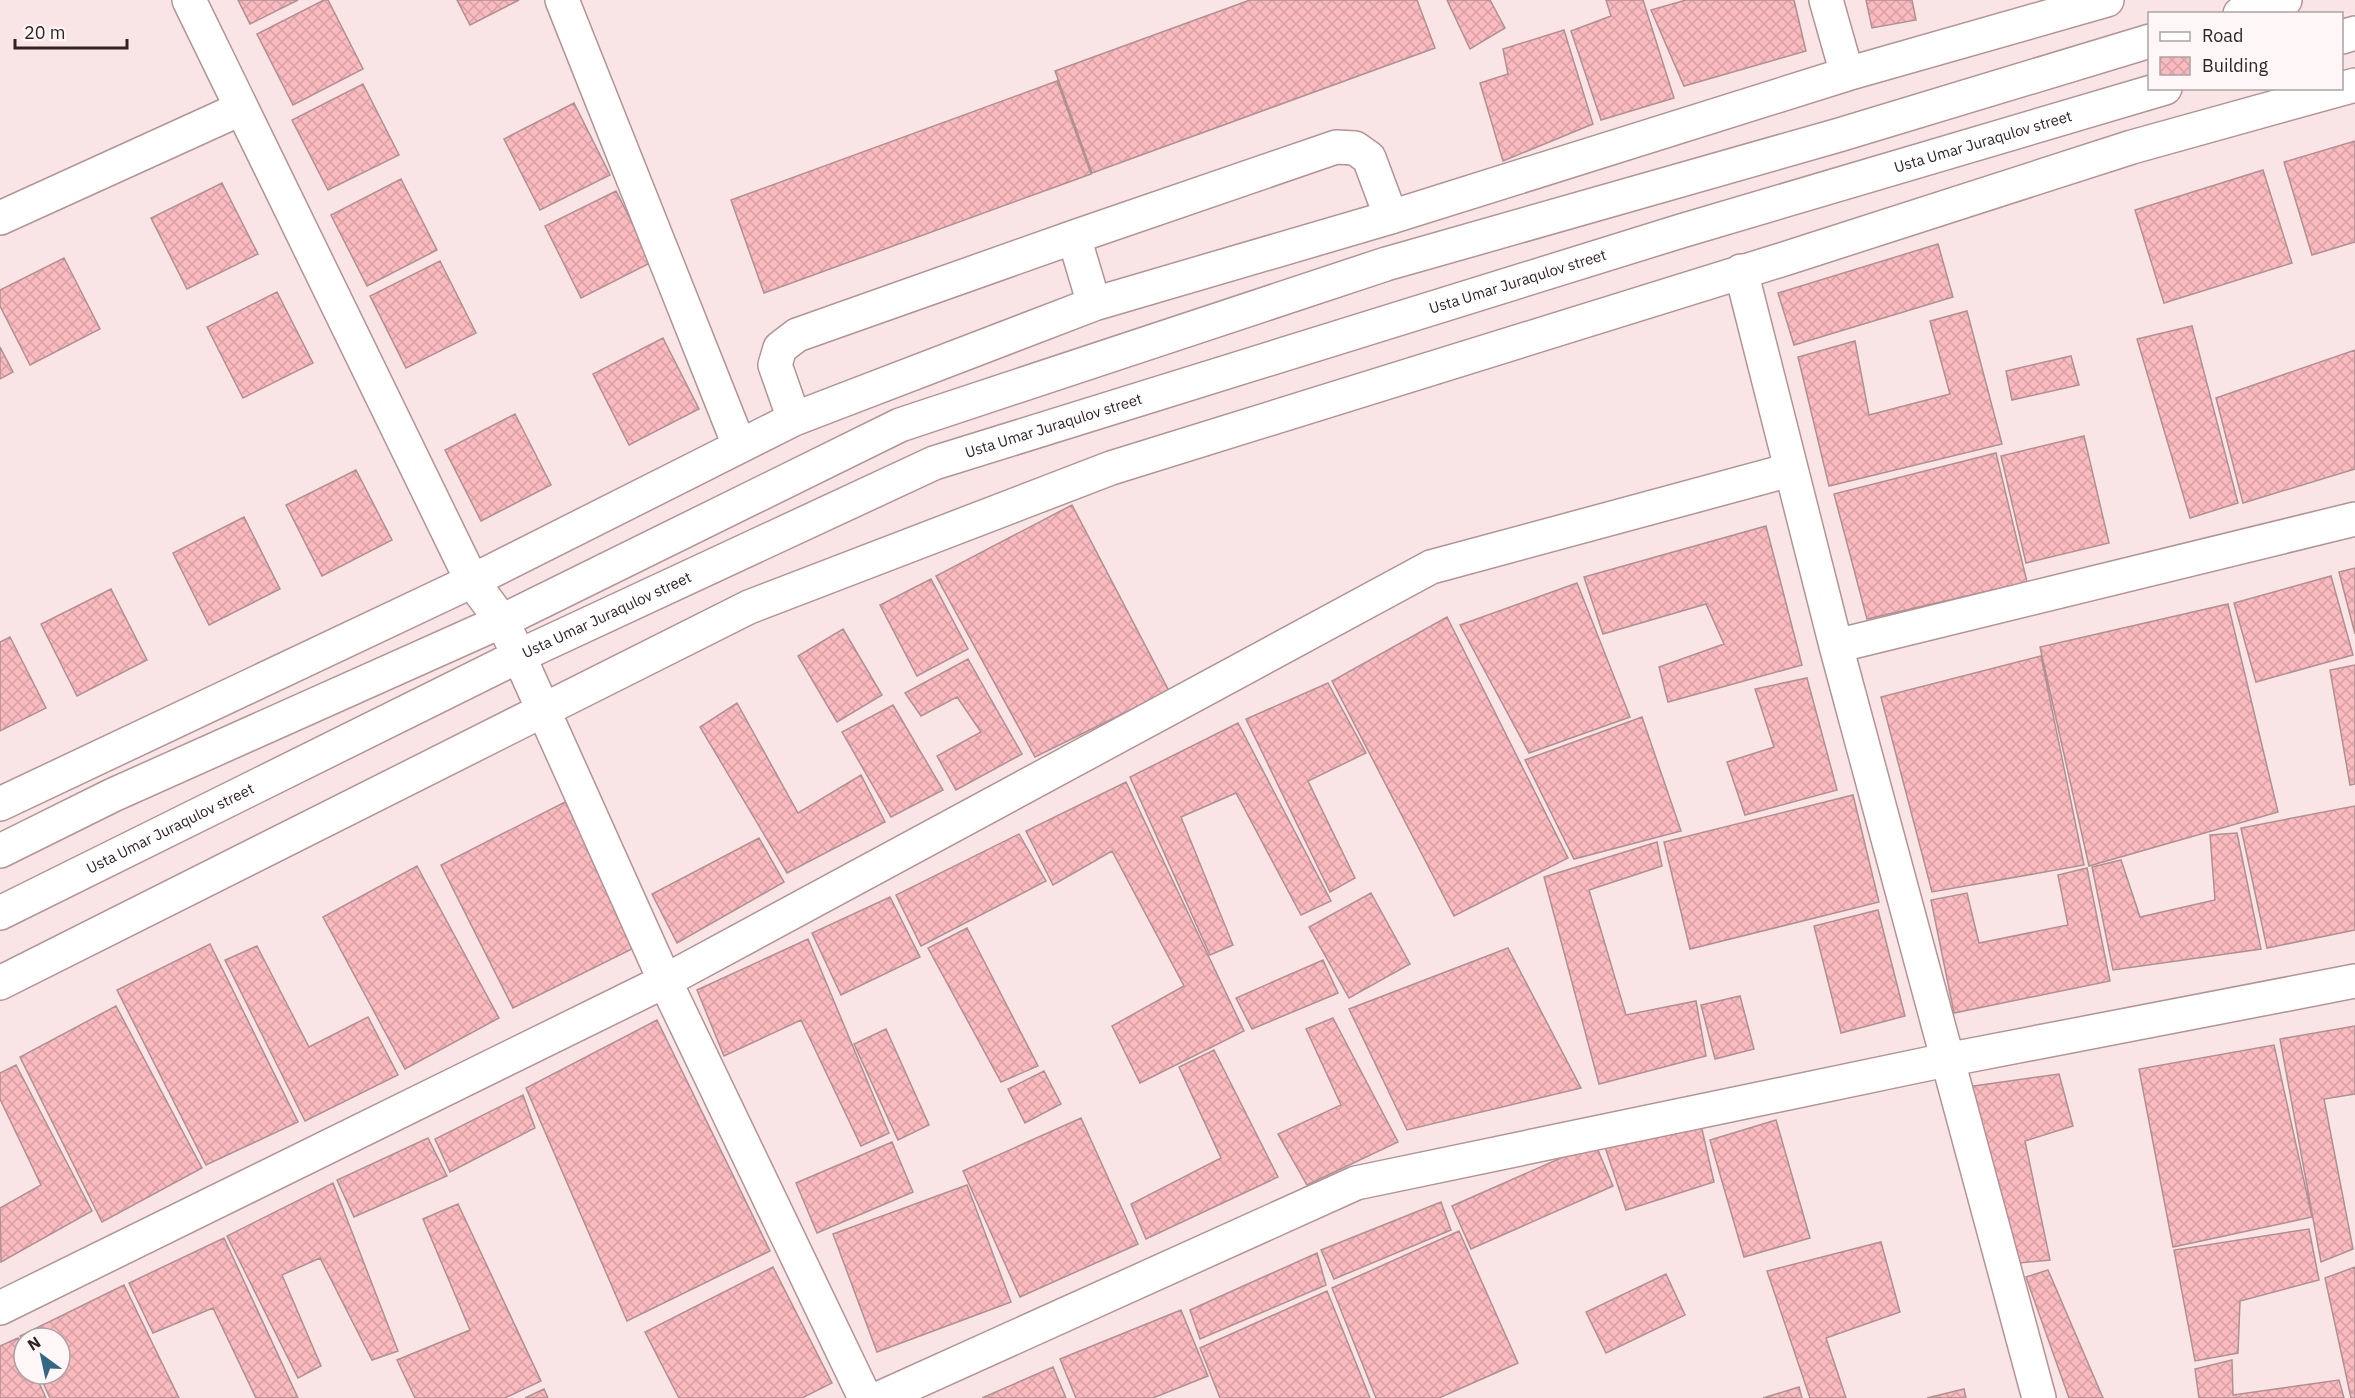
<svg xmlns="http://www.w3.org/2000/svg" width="2355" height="1398" viewBox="0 0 2355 1398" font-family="'IBM Plex Sans',sans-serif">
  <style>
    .building { fill: url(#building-cross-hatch); stroke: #b09091; stroke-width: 1.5 }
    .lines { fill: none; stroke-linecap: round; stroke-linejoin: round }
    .minor-casing { stroke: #b39395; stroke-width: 36 }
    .major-casing { stroke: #b39395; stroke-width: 36 }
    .minor { stroke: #fff; stroke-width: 33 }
    .major { stroke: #fff; stroke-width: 33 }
    .labels { text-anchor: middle; stroke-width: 4.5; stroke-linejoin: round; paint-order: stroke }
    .street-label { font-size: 15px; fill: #302324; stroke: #fef6f7 }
  </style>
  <defs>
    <pattern id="building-cross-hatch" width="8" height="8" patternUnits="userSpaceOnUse" patternTransform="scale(1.5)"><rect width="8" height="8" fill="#fababf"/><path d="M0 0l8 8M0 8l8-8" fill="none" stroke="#d7a0a4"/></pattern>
  </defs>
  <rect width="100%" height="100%" fill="#fae5e6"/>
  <!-- building -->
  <path class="building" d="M238,0h60l-48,24z
    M324,0h4l35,69 -70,36 -36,-71z
    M457,0h62l-49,25z
    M1250,0h167l18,48 -343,125 -37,-102z
    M1447,0h43l15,28 -35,21z
    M1606,0h37l31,98 -73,22 -30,-89 40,-15z
    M1686,0h108l12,51 -122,35 -33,-76z
    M1866,0h46l4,20 -44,8z
    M1564,30l29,94 -90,37 -23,-78 28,-9 -5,-25z
    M1057,81l34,93 -327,119 -33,-93z
    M363,84l36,71 -71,35 -36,-70z
    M574,103l36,72 -70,35 -36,-71z
    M2355,141v101l-43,13 -28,-93z
    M2263,170l29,93 -128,40 -29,-93z
    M401,179l36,71 -70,36 -36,-71z
    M222,183l36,71 -71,35 -36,-71z
    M616,191l36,71 -71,36 -36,-72z
    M1938,244l15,53 -159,48 -16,-52z
    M64,258l36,71 -70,36 -30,-59v-16z
    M440,261l36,72 -70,35 -36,-72z
    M277,292l36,71 -70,35 -36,-71z
    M1967,311l35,133 -173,42 -31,-129 57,-16 14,74 81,-21 -20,-73z
    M2192,326l46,177 -48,15 -53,-179z
    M663,338l36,71 -70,36 -36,-71z
    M0,347l13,25 -13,7z
    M2355,350v119l-112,34 -27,-105z
    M2071,356l8,29 -67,15 -6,-29z
    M515,414l36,71 -70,36 -36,-71z
    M2084,436l25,107 -83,20 -25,-107z
    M1996,453l31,129 -160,37 -33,-125z
    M356,470l36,70 -70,36 -36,-71z
    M1072,505l97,186 -134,66 -99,-181z
    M244,517l36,72 -71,36 -36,-72z
    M1766,526l36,139 -134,37 -9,-35 65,-23 -18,-40 -103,30 -19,-57z
    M2355,568v66l-16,-62z
    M2331,576l22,79 -97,27 -22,-79z
    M931,579l37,70 -51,27 -37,-71z
    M1577,583l53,134 -101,36 -69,-128z
    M111,589l36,71 -70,36 -36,-72z
    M2228,604l50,208 -189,54 -49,-219z
    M1447,617l121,241 -114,58 -122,-235z
    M843,629l39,66 -45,27 -39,-66z
    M10,637l36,71 -46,23v-89z
    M2041,656l43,209 -152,27 -51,-195z
    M968,659l54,95 -66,36 -19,-34 44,-24 -24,-35 -36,19 -16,-23z
    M2355,665v119l-5,1 -20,-115z
    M1807,678l30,112 -92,25 -18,-53 47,-15 -19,-58z
    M1328,683l38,70 -58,28 47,97 -25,14 -84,-173z
    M737,703l61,110 63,-38 24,47 -98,51 -87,-146z
    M893,705l50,85 -52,27 -49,-85z
    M1642,717l39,114 -107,28 -49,-99z
    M1238,723l93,178 -30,14 -65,-122 -55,24 52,128 -23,10 -80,-178z
    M1126,782l118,249 -104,52 -28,-57 72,-40 -72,-135 -59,34 -27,-54z
    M1853,795l26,107 -189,47 -26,-107z
    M569,800l73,144 -129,64 -72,-143z
    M2355,806v124l-88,18 -26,-120z
    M2237,833l24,116 -148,21 -21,-103 29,-7 19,57 75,-17 -5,-65z
    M1019,834l27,47 -125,65 -25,-51z
    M759,838l25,44 -107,61 -25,-49z
    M1657,842l5,24 -73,24 37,125 70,-14 10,55 -107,28 -55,-207z
    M417,866l82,152 -94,51 -82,-152z
    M2087,868l23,113 -156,32 -23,-113 36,-7 12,50 89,-18 -10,-50z
    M1371,893l39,71 -61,34 -40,-71z
    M890,897l30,60 -79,38 -29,-62z
    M1878,910l27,106 -64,17 -27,-107z
    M967,928l71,138 -37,16 -73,-134z
    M808,939l81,194 -28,13 -60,-126 -77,36 -27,-66z
    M210,944l88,178 -92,43 -89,-175z
    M257,946l52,101 59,-30 30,58 -93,46 -80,-161z
    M1508,948l73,140 -174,42 -58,-121z
    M1323,960l15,33 -86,36 -16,-31z
    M1740,996l14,53 -39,10 -14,-54z
    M116,1006l86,162 -100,54 -82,-165z
    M1333,1018l65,124 -91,43 -29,-51 63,-29 -35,-76z
    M657,1020l113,231 -143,70 -101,-233z
    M2355,1026v68l-31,5 29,150 -32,13 -41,-223z
    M886,1029l43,96 -31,15 -44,-96z
    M2274,1045l38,172 -139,30 -34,-178z
    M1214,1050l64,127 -132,62 -15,-35 90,-46 -42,-91z
    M16,1065l76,146 -91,51 -1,-54 41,-23 -41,-86v-26z
    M1044,1071l17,33 -36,19 -17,-34z
    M2059,1074l14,52 -48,15 25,119 -41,4 -42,-177z
    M523,1095l12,33 -85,44 -15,-33z
    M1699,1116l15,66 -88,28 -22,-66z
    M1081,1118l57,126 -118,53 -57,-126z
    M1776,1120l34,118 -66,19 -34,-117z
    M428,1138l19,38 -93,41 -17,-37z
    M892,1142l21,50 -96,41 -21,-50z
    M1595,1143l18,43 -142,63 -19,-43z
    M333,1183l65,168 -26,9 -52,-102 -38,17 39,91 -23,12 -71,-142z
    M967,1185l44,117 -134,50 -44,-118z
    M1441,1202l10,28 -117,49 -13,-29z
    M458,1204l83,177 -36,17h-90l-18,-38 73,-30 -47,-111z
    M2309,1229l10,51 -79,21 -2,52 -43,8 -21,-111z
    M1459,1231l59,132 -79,35h-63l-44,-110z
    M224,1238l74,160h-42l-43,-90 -60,25 -24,-50z
    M1881,1242l19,70 -74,26 20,60h-36l-43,-127z
    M1317,1253l9,32 -126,54 -10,-29z
    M773,1267l59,116 -30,15h-123l-34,-66z
    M2355,1267v131h-4l-26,-120z
    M2048,1270l55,128h-34l-43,-121z
    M1666,1274l19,41 -79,38 -20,-41z
    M124,1285l55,113h-129l-11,-24h21v-36h-36v6l-4,-8z
    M1327,1291l43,107h-150l-20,-50z
    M1181,1310l27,66 -55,22h-77l-16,-39z
    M18,1338l6,13v23h11l11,24h-46v-52z
    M2232,1360l1,35 106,-15 5,18h-145l-4,-29z
    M1053,1367l13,31h-84z
    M1799,1387l3,11h-39z
    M544,1389l4,9h-23z
    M1964,1389l2,9h-39z"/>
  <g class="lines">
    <!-- minor casing -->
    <g class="minor-casing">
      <path id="minor" d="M189,0l283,581 30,40 17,35 146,325 200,417
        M562,0l177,445
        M1826,0l21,74
        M0,218l240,-109
        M1074,237l20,67
        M1741,271l95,375 203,752
        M794,419l-19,-54 5,-17 17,-13 277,-98 262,-90 19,1 14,10 22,59
        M1836,646l519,-127
        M0,804l472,-223 322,-162 300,-115 297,-87 456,-143 260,-74
        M0,983l749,-376 362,-139 673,-209 348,-112 223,-62
        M0,1308l665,-327 766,-414 359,-97
        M880,1398l476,-215 590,-123 409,-79"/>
    </g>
    <!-- major casing -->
    <g class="major-casing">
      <g id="major">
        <path d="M2240,14l45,-14"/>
        <path d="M2342,37l13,-4"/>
        <path d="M0,851l113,-56 389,-174 398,-196 486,-161 453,-129 311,-94"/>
        <path id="s1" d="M0,913l519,-257 415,-193 747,-232 484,-143"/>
      </g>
    </g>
    <!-- minor -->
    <use href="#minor" class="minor"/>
    <!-- major -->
    <use href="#major" class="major"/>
  </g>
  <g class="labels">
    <!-- street labels -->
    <g class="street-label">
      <text dy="5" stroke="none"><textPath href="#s1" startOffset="2134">Usta Umar Juraqulov street</textPath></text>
      <text dy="5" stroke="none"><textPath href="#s1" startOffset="1648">Usta Umar Juraqulov street</textPath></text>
      <text dy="5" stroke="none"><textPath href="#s1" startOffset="1162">Usta Umar Juraqulov street</textPath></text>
      <text dy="5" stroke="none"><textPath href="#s1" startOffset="676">Usta Umar Juraqulov street</textPath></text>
      <text dy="5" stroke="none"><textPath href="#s1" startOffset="190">Usta Umar Juraqulov street</textPath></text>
    </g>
  </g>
  <!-- legend -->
  <rect x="2148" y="12" width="195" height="78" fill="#fef6f7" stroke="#aca2a3" stroke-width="1.5"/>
  <rect x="2160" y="32" width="30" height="9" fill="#ffffff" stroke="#aca2a3" stroke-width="1.5"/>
  <text x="2202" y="42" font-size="18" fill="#302324">Road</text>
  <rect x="2160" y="57" width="30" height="18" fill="url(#building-cross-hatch)" stroke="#aca2a3" stroke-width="1.5"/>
  <text x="2202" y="72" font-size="18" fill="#302324">Building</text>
  <!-- north arrow -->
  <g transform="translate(42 1356) rotate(327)"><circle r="28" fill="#fef6f7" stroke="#aca2a3" stroke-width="1.5"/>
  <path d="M0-4.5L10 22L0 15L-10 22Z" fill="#336884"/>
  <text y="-9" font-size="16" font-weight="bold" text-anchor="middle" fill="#302324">N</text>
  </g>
  <!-- scale -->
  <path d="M15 39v9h112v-9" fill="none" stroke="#302324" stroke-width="3"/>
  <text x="24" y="39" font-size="18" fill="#302324" stroke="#fef6f7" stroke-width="4.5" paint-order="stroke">20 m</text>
</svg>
